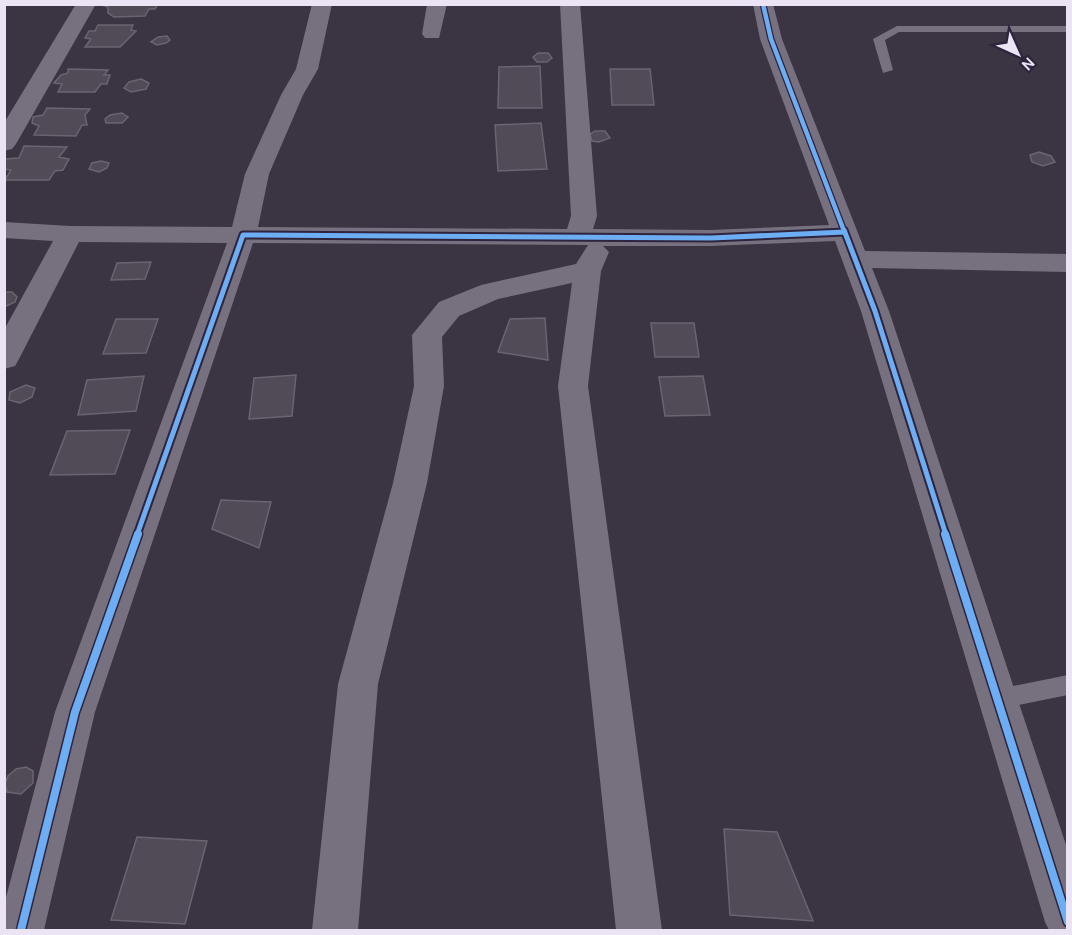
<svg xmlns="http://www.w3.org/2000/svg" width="1072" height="935" viewBox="0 0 1072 935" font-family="Karla,sans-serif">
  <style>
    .building { fill: #504b56; stroke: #696470; stroke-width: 1.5 }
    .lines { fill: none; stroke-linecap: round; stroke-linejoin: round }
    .lane { fill: #77707f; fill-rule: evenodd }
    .street { fill: #77707f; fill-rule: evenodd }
    .cycleway-far2-casing { stroke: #2f243d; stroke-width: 7 }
    .cycleway-far1-casing { stroke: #2f243d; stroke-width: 9 }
    .cycleway-casing { stroke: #2f243d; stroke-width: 11 }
    .cycleway-far2 { stroke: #6dadf4; stroke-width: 4.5 }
    .cycleway-far1 { stroke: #6dadf4; stroke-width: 5 }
    .cycleway { stroke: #6dadf4; stroke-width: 8 }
  </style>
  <rect width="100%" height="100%" fill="#3b3442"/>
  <!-- building -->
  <path class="building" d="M98,4h60l-3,5h-6l-4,7 -31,1 -6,-4v-6z
    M98,25h35l-2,5 5,1 -16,16h-35l6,-8 -6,-1 4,-7h6z
    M167,36l3,4 -4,3 -9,2 -6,-3 7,-5z
    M538,53h10l4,5 -5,4h-10l-4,-5z
    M540,66l2,42h-44l1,-41z
    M68,69l40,1 -4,5h6l-3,9h-6l-6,8h-37l4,-8 -8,-1 7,-8 7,-2z
    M610,69h40l4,36h-42z
    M141,79l8,4 -3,6 -15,3 -7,-4 5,-6z
    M47,108l43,1 -5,6 2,10h-5l-6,11 -42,-1 5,-9 -7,-3 1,-6 10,-2z
    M122,113l6,4 -6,6h-16l-1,-4 5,-4z
    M541,123l6,46 -49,2 -3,-46z
    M595,131h10l5,7 -11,4 -7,-1 -2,-7z
    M24,146l43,1 -8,10 10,2 -6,11 -8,1 -6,9h-44l6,-10 -7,-1v-10l15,-1z
    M1039,152l12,4 4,6 -12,4 -11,-4 -2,-7z
    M101,161l8,2 -2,5 -8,4 -10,-3 3,-6z
    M151,262l-6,17 -34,1 6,-17z
    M4,292h8l5,5 -2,5 -11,5z
    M545,318l3,42 -50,-8 12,-33z
    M116,319h42l-12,34 -43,1z
    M651,323h43l5,34h-44z
    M296,375l-4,41 -43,3 5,-41z
    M144,376l-8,35 -58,4 9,-35z
    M703,376l7,39 -45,1 -6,-39z
    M26,385l9,3 -3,9 -12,6 -11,-3 1,-8z
    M130,430l-15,44 -65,1 17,-44z
    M221,500l50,2 -12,46 -47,-19z
    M26,767l7,4v12l-12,11 -14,-2 -2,-8 3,-8 8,-7z
    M724,829l53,3 36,89 -83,-6z
    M137,837l70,4 -22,83 -74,-4z"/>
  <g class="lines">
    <!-- lane -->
    <path class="lane" d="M897,26h171v6h-169l-14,8 8,30 -10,3 -10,-34z
      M1068,675v20l-70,14 -8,-3 -3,-7 3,-7 8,-3z"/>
    <!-- street -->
    <path class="street" d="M76,4h20l-80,140 -4,5 -8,2v-28z
      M312,4h20l-14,65 -15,26 -34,79 -11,53 309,2 4,-13 -11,-212h20l17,212 -4,13 118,1 118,-5 -69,-186 -7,-35h20l9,35 83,212 203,3v18l-196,-4 17,43 179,540v79h-19l-4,-8 -184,-611 -26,-70 -124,5h-108l6,6 -8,19 -13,115 74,544h-46l-58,-544 14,-103 -74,16 -39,17 -17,21 2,49 -17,97 -49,201 -20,246h-46l26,-246 55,-201 21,-97 -2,-51 27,-33 42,-17 95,-21 12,-19 -335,-2 -158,469 -51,218h-40v-25l51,-193 172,-469 -148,-1 -60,117 -4,7 -11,3v-39l49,-89 -49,-3v-16l66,4 162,1 13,-53 36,-79 15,-26z
      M427,4h20l-8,34h-14l-3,-4z"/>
    <!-- cycleway-far2 casing -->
    <g class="cycleway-far2-casing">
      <path id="cycleway-far2" d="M763,4l8,35 73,192"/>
    </g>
    <!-- cycleway-far1 casing -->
    <g class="cycleway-far1-casing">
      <path id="cycleway-far1" d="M844,230l31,81 71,224
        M137,535l106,-300 468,3 134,-6"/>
    </g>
    <!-- cycleway casing -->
    <g class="cycleway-casing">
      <path id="cycleway" d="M945,534l123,388
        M21,930l54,-218 63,-178"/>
    </g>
    <!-- cycleway-far2 -->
    <use href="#cycleway-far2" class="cycleway-far2"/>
    <!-- cycleway-far1 -->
    <use href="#cycleway-far1" class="cycleway-far1"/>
    <!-- cycleway -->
    <use href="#cycleway" class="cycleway"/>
  </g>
  <!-- border -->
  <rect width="1072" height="935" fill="none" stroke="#ebe4f5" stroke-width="12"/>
  <!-- north arrow -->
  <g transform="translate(1018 54) rotate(135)" stroke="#2f243d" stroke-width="4.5" paint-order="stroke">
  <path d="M0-4.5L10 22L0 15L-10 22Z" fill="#ebe4f5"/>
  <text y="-9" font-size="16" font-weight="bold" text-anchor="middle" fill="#ebe4f5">N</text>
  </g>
</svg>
